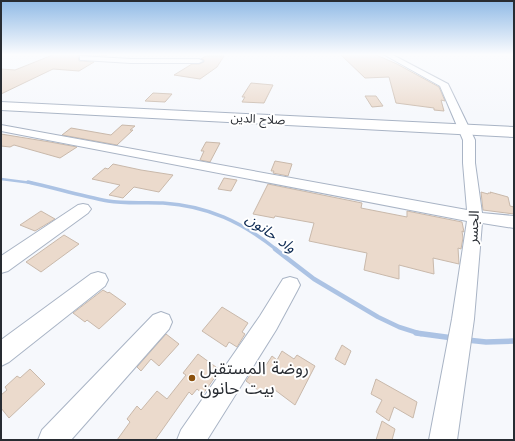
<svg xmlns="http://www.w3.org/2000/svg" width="515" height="441" viewBox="0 0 515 441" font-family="'Work Sans','Noto Sans Arabic',sans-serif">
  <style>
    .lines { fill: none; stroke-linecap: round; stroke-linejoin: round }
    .stream-far3 { stroke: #acc3e4; stroke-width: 2.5 }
    .stream-far2 { stroke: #acc3e4; stroke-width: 3.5 }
    .stream-far1 { stroke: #acc3e4; stroke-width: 4.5 }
    .stream { stroke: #acc3e4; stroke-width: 5.5 }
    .building { fill: #ebdacc; stroke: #c9b9ab }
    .minor-casing { stroke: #a9b4c5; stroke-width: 2 }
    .highway-casing { stroke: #a9b4c5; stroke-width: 2 }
    .minor { fill: #fff; fill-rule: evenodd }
    .highway { fill: #fff; fill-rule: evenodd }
    .poi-dot { fill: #8c510d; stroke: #fff; stroke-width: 1.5 }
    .labels { text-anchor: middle; stroke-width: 4; stroke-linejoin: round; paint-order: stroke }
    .far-street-label { font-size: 12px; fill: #282c32; stroke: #fff }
    .street-label { font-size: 14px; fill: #282c32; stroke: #fff }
    .water-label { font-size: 15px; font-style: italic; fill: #0d2a53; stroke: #fff }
    .near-poi-label { font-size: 17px; fill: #282c32; stroke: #fff; text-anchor: start }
  </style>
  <rect width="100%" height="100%" fill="#f6f8fc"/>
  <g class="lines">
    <!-- stream-far3 -->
    <path class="stream-far3" d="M1,179l31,4"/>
    <!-- stream-far2 -->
    <path class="stream-far2" d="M28,182c27,6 53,14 80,19 18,3 37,1 55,2 45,3 79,19 114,47"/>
    <!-- stream-far1 -->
    <path class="stream-far1" d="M275,249l39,30 64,38 21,10 22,7"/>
    <!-- stream -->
    <path class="stream" d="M416,333l37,5
      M467,340l19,2 28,-1"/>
  </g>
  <!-- building -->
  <path class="building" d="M55,54l52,1 -27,-1 -2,2 1,5 15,1 -15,9 -26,-2 -52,25v-25l14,1z
    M340,54h34l23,10 42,23 6,14 -4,-1 3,11 -10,-1v-2l-38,-5 -7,-26 -24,1z
    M206,56h18l-7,11 -17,12 -26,-4 18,-11h7l5,-2v-2l-3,-1z
    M251,83l22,2 -9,18 -22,-1 3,-5h-3z
    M153,93l19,1 -7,8 -20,-1z
    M365,96h11l7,10 -11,1z
    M122,125l13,1 -5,4h3l-16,15 -55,-10 9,-7 40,7z
    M1,134l49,8 27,5 -17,11 -46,-13 -4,2 -9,-1z
    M206,142l14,1 -10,19 -10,-2 4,-9h-3z
    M275,161l17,3 -4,12 -15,-3 1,-2h-3z
    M113,164l28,6 32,5 -14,17 -25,-5 -11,11 -14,-3 11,-10 -28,-6 13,-11 3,1z
    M224,178l13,2 -6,11 -13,-2z
    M268,184l94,19 -1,5 46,9v-6l55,11 2,10 -2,-1 1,7 -2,11 -3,-1 1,16 -26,-6 1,16 -35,-9v14l-35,-9 3,-17 -58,-12 5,-18 -39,-7 -1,2 -21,-4z
    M481,192l7,2v-1h3l-1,-1 18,5 2,9 4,1v7l-31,-4z
    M41,211l14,8 -20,12 -15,-6z
    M64,235l15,9 -38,28 -15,-10z
    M103,290l5,3 1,-1 17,12 -27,25 -12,-9 -2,2 -12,-9z
    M222,307l26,16 -6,9 3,2 -8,13 -8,-5 -3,5 -24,-16z
    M166,334l13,10 -20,22 -8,-7 -10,12 -4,-4z
    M342,345l9,6 -6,14 -10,-6z
    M282,351l12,8 3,-4 18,11 -20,39 -24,-18 -5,9 -20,-15 6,-9 7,4 13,-20 5,4z
    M198,354l22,16 -17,24 -6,-5 -5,6 -3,-3 -34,48h-38l13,-18 -3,-3 10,-13 4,4 16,-19 10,8 19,-24 -3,-2z
    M30,369l15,15 -36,34 -8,-10v-13l6,-5 -2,-3 12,-11 3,2z
    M376,379l41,23 -4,16 -19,-11 -5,14 -13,-9 6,-12 -11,-6z
    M382,421l13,8 -3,11h-16z"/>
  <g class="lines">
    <!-- minor casing -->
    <g class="minor-casing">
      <path id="minor" d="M383,54h8l57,30 27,56v23l7,50 32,3v12l-32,-5 -8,96 -17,121h-28l23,-121 15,-98 -466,-90v-6l466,85 -4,-47v-23l-23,-54z
        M80,56l51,3h68l4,2 -4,2h-68l-48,-3h-3z
        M83,204l5,1 3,4 -3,4 -80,58 -7,2v-17l77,-51z
        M98,272l7,2 3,6 -3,6 -96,76 -8,4v-26l90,-66z
        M290,277l7,2 3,6 -3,6 -21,39 -69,110h-30l4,-10 79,-114 23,-37z
        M161,312l8,3 3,7 -3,7 -98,111h-33l4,-10 111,-115z"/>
    </g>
    <!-- highway casing -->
    <g class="highway-casing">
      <path id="highway" d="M1,102l513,25v10l-513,-27z"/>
    </g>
    <!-- minor -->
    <use href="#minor" class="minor"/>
    <!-- highway -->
    <use href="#highway" class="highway"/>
  </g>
  <!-- sky -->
  <linearGradient id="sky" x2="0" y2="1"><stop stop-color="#90bae6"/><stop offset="0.47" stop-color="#fbfcfe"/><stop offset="1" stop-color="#fbfcfe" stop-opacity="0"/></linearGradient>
  <rect width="515" height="116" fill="url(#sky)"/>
  <!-- markers -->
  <circle class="poi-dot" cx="192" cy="378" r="4"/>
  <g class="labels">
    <!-- far-street labels -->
    <g class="far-street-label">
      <text transform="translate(258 119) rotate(3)" y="4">صلاح الدين</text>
    </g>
    <!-- street labels -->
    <g class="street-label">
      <text transform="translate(473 227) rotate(-87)" y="5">الجسر</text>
    </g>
    <!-- water labels -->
    <g class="water-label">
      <text transform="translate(271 233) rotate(35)" y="5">واد حانون</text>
    </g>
    <!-- near-poi labels -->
    <g class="near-poi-label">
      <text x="200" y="374">روضة المستقبل<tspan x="200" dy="20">بيت حانون</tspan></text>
    </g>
  </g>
  <!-- border -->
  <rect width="515" height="441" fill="none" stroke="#282c32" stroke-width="4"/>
</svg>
